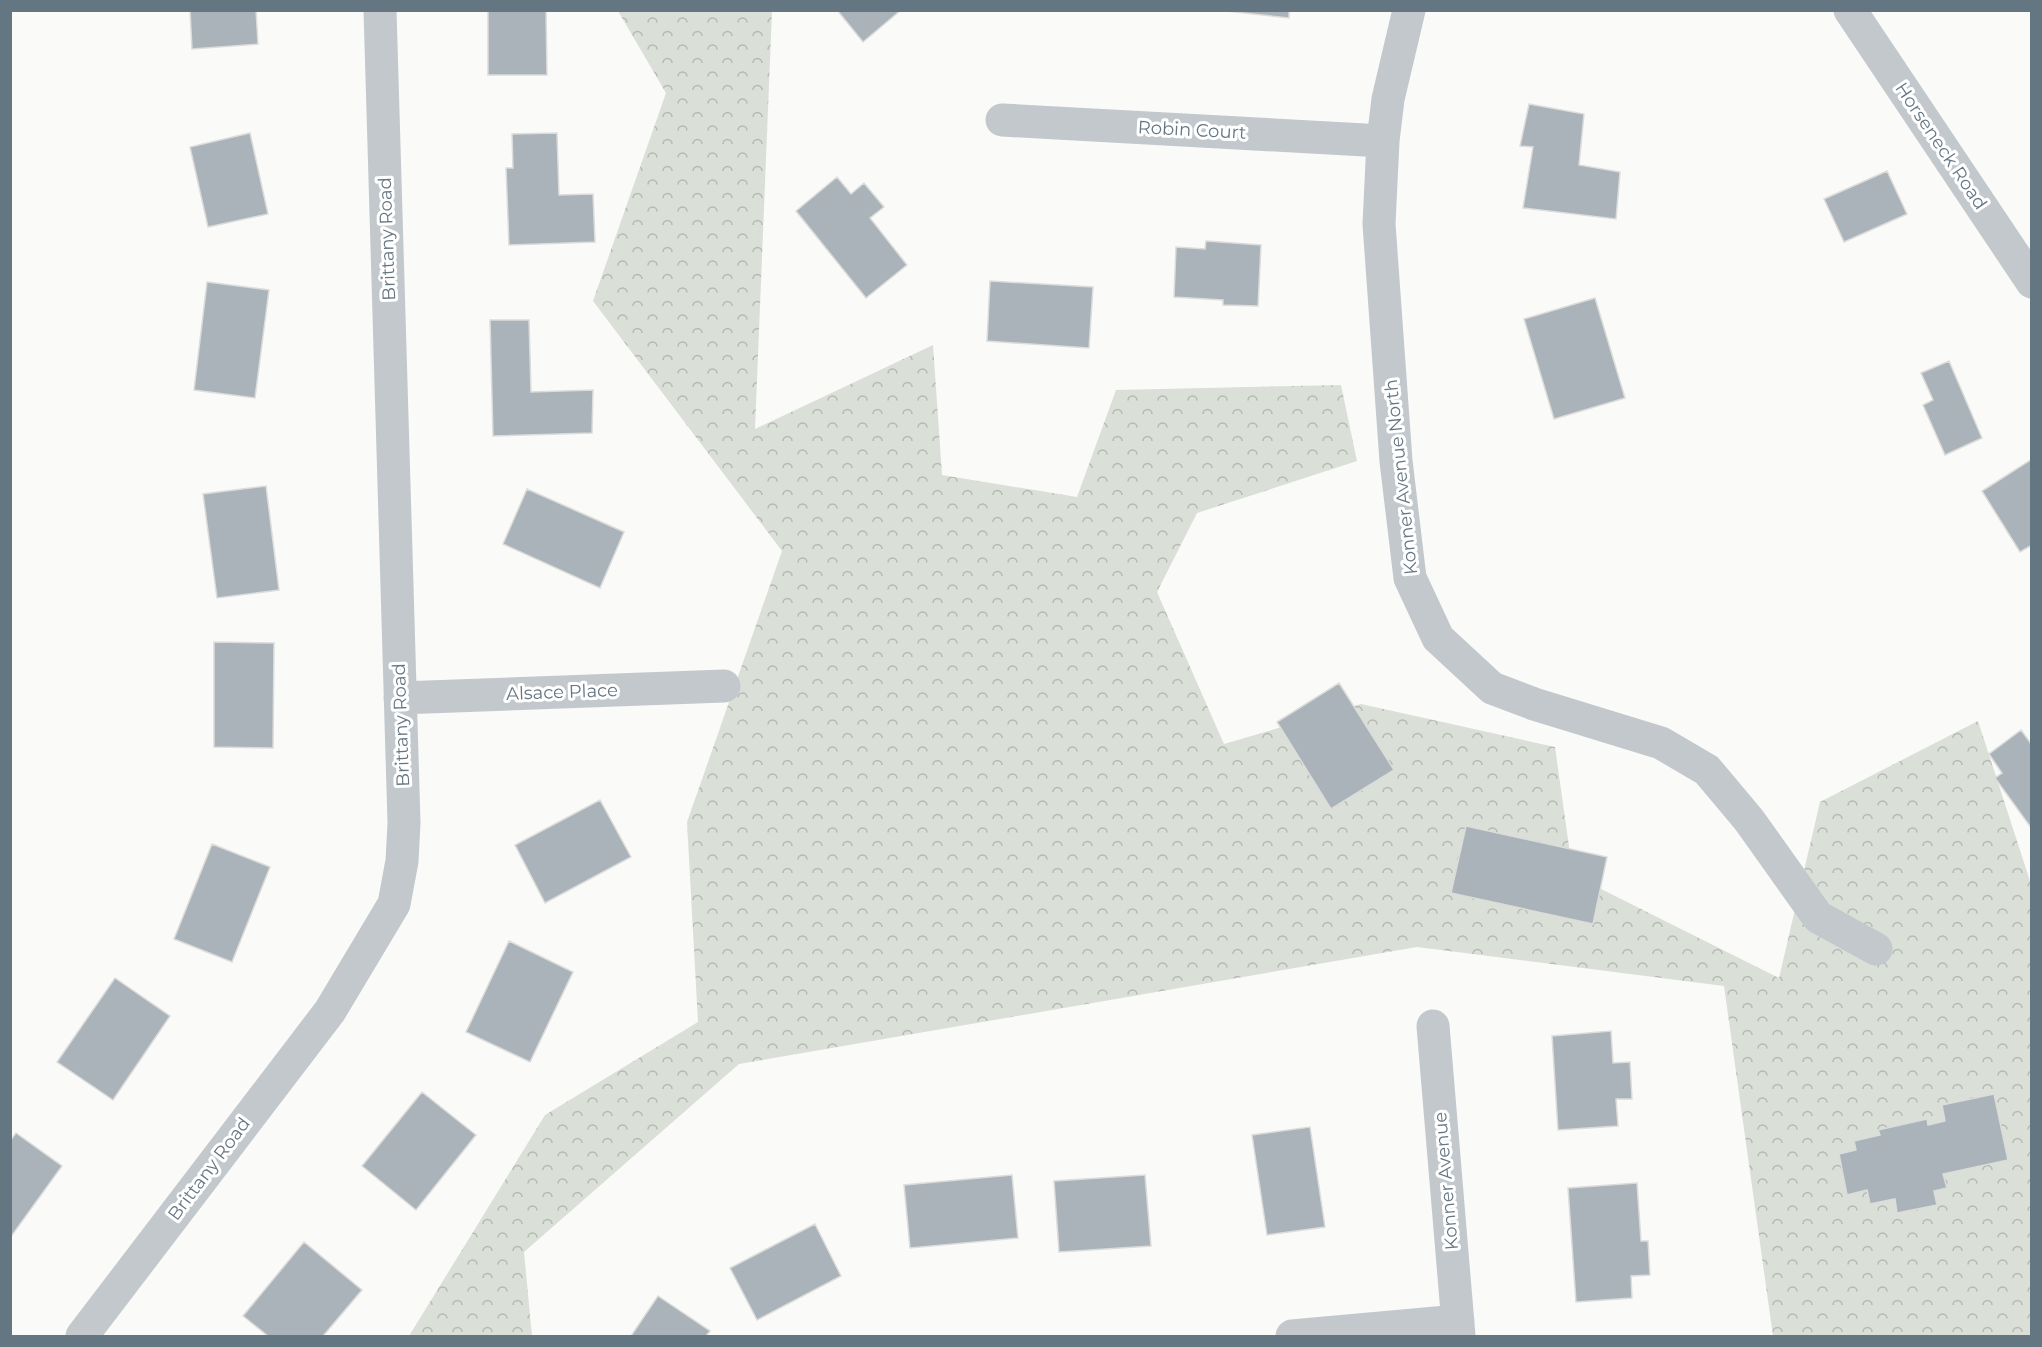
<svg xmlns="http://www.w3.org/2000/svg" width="2042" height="1347" viewBox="0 0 2042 1347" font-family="Montserrat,sans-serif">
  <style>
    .forest { fill: url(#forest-crowns) }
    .building { fill: #aab3b9; stroke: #dcdcda; stroke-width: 1.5 }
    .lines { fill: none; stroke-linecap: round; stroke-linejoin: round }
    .minor { stroke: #c3c8cc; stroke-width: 33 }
    .labels { text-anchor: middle; stroke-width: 6; stroke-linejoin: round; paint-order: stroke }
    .street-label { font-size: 18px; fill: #657683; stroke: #fff }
  </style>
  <defs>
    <pattern id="forest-crowns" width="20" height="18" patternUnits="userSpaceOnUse" patternTransform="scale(1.5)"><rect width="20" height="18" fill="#dadfd7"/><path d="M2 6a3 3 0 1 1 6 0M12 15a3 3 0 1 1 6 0" fill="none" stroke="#b4b9b4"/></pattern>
  </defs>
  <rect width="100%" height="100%" fill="#fafaf8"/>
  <!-- forest -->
  <path class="forest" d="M618,11h154l-17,418 178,-84 9,130 135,22 39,-107 225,-5 16,76 -160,52 -40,79 67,152 137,-40 194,43 18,128 206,103 41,-176 158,-81 53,163v452h-258l-49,-350 -307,-39 -678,117 -215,188 8,84h-123l136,-221 153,-93 -11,-200 95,-271 -189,-250 73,-208z"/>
  <!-- building -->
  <path class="building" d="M190,10h66l2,34 -66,5z
    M488,10h58l1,65h-59z
    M837,10h64l-38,32z
    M1217,10h72v8z
    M1529,104l55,10 -5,51 41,7 -4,47 -93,-11 10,-61 -13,-1z
    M250,133l18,81 -60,13 -18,-80z
    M557,133l2,62 34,-1 2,48 -86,3 -3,-77h7l-1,-34z
    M1887,171l20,43 -63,28 -20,-43z
    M837,177l14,17 13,-11 20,24 -14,11 37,47 -41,33 -70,-87z
    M1206,241l55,4 -3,61 -35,-1v-5l-49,-3 2,-50 29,2z
    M990,281l103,6 -4,61 -102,-7z
    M207,282l62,8 -14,108 -61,-8z
    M1595,298l30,100 -71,21 -30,-100z
    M490,320h39l2,72 62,-2 -1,43 -99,3z
    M1949,361l33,77 -37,17 -22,-50 10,-5 -12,-27z
    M2032,459v86l-12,7 -38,-61z
    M266,486l13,104 -62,8 -14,-104z
    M527,489l97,43 -24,56 -97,-44z
    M214,642l60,1 -1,105 -59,-1z
    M1339,683l55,87 -63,39 -54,-87z
    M2021,730l11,15v84l-37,-51 7,-5 -13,-19z
    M600,800l31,57 -86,46 -30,-58z
    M1466,826l141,31 -14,67 -142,-31z
    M212,844l58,23 -38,95 -58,-23z
    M509,941l64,31 -43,90 -64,-30z
    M115,978l55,38 -57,84 -56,-38z
    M1611,1031l2,32 17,-1 2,37h-16l2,27 -60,4 -6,-94z
    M422,1092l54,43 -60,75 -54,-44z
    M1994,1094l14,66 -65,14 4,14 -13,3 3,14 -40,8 -2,-14 -25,5 -3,-14 -20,5 -8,-41 17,-4 -2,-9 26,-6 -2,-5 49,-11 1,6 17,-4 -3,-16z
    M1310,1127l15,100 -58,8 -15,-100z
    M16,1133l46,33 -52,72v-97z
    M1012,1175l6,63 -108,10 -6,-63z
    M1145,1175l6,71 -92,6 -5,-71z
    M1637,1183l4,58h7l2,34 -19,1 1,22 -56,4 -8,-114z
    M815,1224l26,52 -84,44 -27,-52z
    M304,1242l58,48 -39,46h-55l-25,-20z
    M658,1296l52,35 -4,5h-75z"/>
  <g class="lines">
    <!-- minor -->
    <path class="minor" d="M1409,10l-21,89 -5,42 -4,83 17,237 14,117 28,60 54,50 42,16 127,39 46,27 42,50 69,97 58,32
      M1850,10l182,272
      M1002,120l381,21
      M400,698l324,-12
      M1433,1026l26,310
      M82,1336l248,-325 64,-107 8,-43 2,-38 -24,-813
      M1292,1336l166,-15"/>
  </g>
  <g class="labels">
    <!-- street labels -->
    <g class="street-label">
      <text transform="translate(1192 130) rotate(3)" y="6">Robin Court</text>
      <text transform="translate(1941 146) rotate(56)" y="6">Horseneck Road</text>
      <text transform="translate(387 239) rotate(-92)" y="6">Brittany Road</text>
      <text transform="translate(1401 477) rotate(-96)" y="6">Konner Avenue North</text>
      <text transform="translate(562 692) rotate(-2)" y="6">Alsace Place</text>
      <text transform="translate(401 725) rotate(-92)" y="6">Brittany Road</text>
      <text transform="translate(209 1169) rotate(-53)" y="6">Brittany Road</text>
      <text transform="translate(1446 1181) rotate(-95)" y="6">Konner Avenue</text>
    </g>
  </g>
  <!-- border -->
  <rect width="2042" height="1347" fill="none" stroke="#657683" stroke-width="24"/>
</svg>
